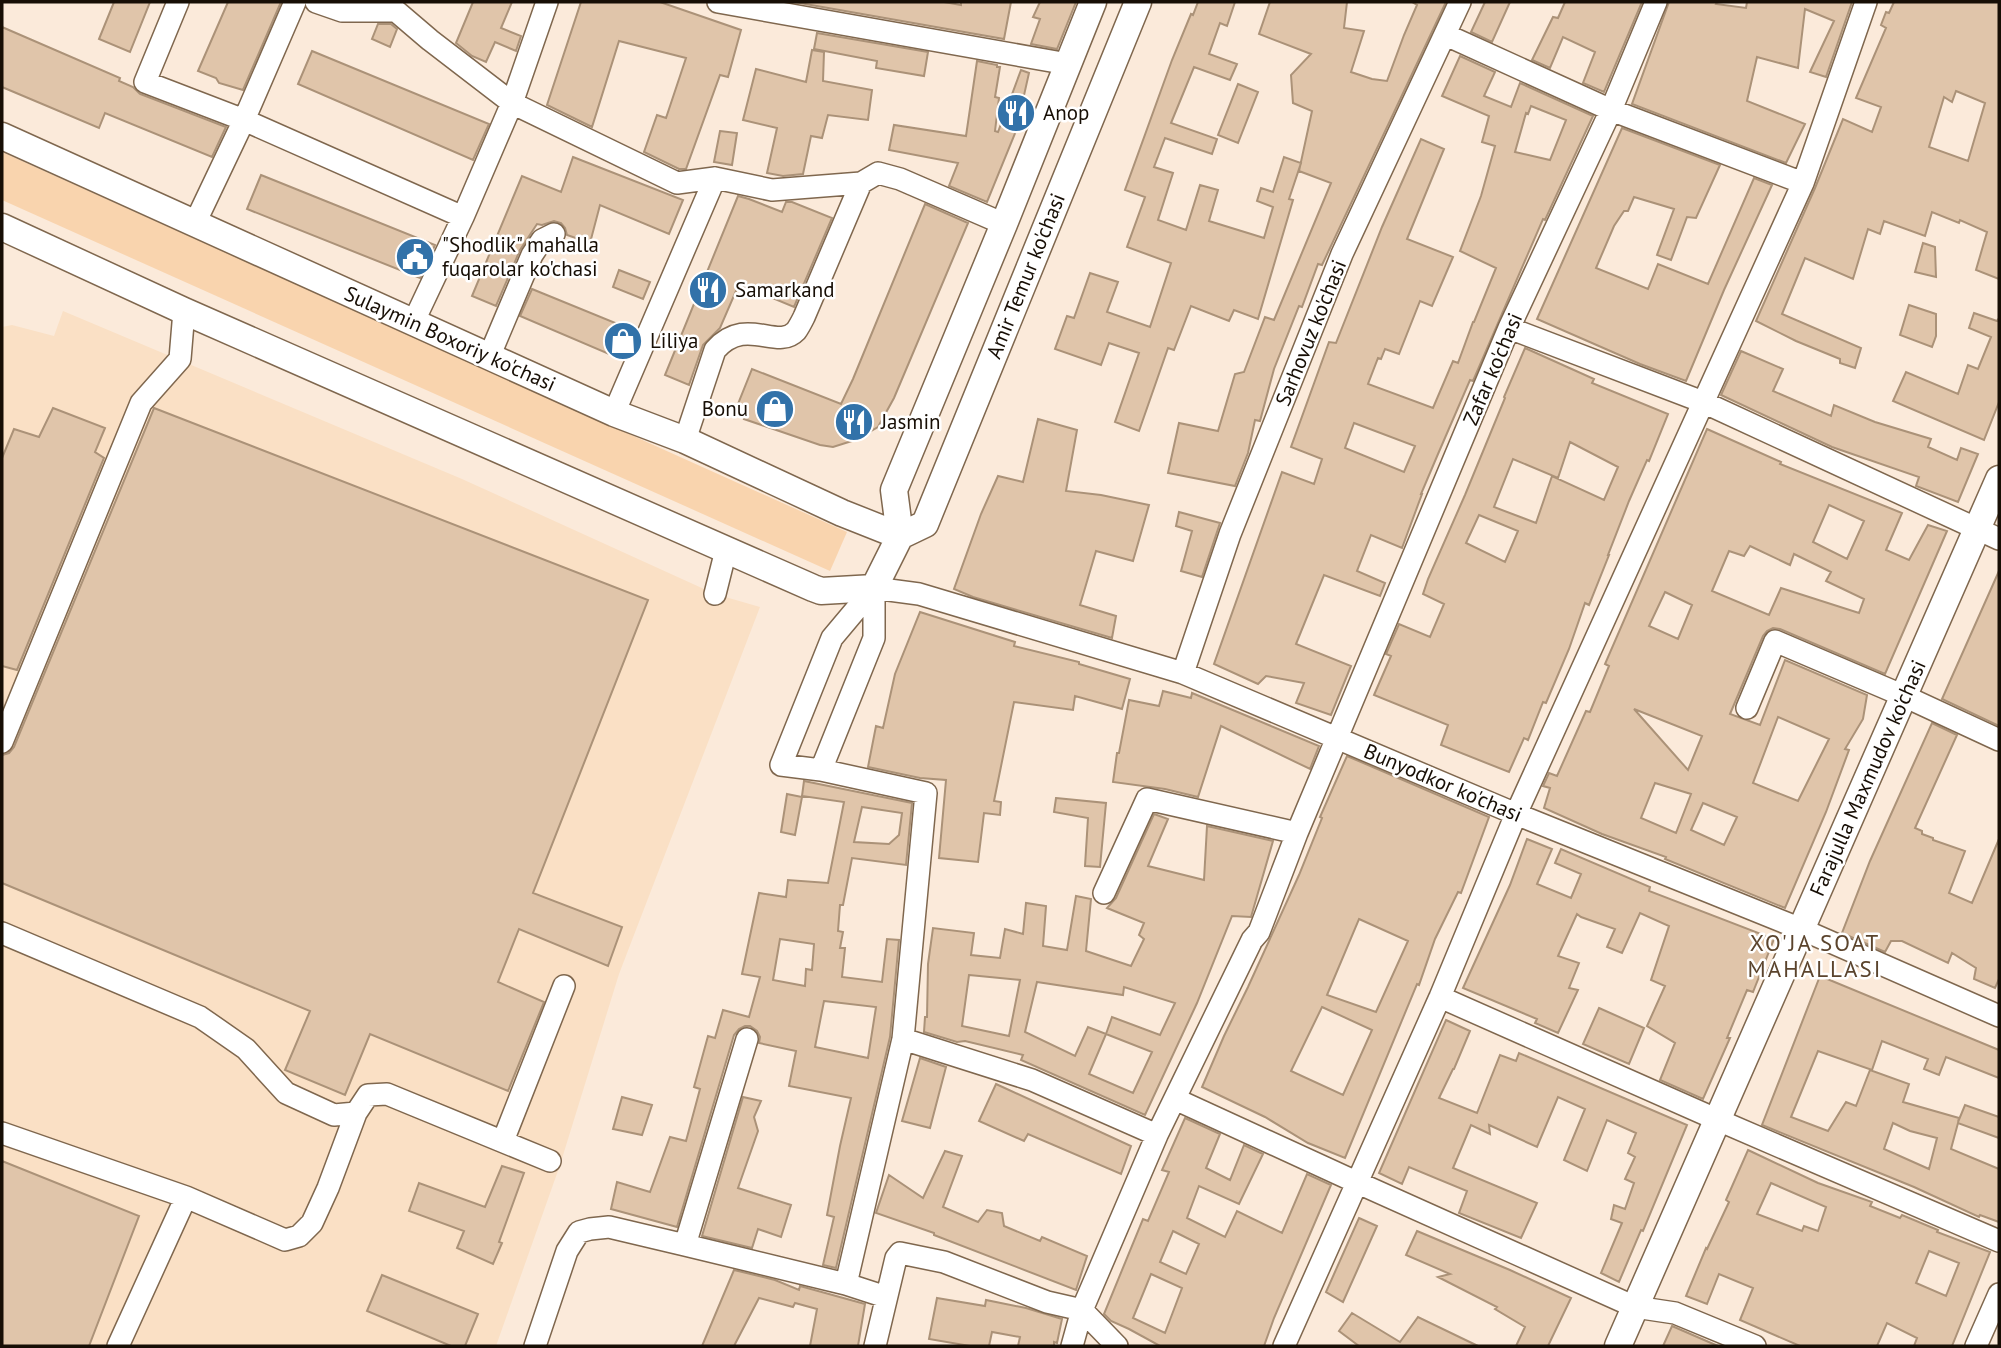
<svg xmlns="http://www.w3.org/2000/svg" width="2001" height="1348" viewBox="0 0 2001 1348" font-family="'PT Sans',sans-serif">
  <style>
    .built { fill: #fae0c5 }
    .green { fill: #f9d4ae }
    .building { fill: #e0c5aa; stroke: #ab9278; stroke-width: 2; fill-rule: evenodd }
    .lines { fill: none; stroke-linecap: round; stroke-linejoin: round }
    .minor-casing { stroke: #7f674e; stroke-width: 24 }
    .major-casing { stroke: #7f674e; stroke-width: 29 }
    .minor { stroke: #fff; stroke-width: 21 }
    .major { stroke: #fff; stroke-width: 26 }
    .labels { text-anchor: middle; stroke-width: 5; stroke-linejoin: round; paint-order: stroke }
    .poi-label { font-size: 21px; fill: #170e05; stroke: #fff; text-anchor: start }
    .street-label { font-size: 21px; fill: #170e05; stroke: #fff }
    .neighbourhood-label { font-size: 23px; letter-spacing: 2px; fill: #5b442d; stroke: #fff }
  </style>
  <rect width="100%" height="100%" fill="#fbeada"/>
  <!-- built -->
  <path class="built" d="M63,311l399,168 253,115 45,13 -141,367 -59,191 -64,181h-494v-1019l10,-2 42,11z"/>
  <!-- green -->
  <path class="green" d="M2,152l845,380 -17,39 -828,-371z"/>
  <!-- building -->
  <path class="building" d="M114,2h36l-20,50 -31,-13z
    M228,2h53l-38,88 -24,-7 -3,-5 -18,-7z
    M473,2h39l-11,26 20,8 -5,15 -21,-9 -9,20 -14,-6 -16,-13z
    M581,2h79l81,28 -13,47 -8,-2 -34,94h-7l-35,-17 13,-37 9,3 20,-60 -67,-17 -27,86 -45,-22z
    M794,2h150l17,3v-3h50l-7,37z
    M1040,2h36l-19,47 -26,-5 9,-25 -7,-2z
    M1198,2h37l-8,24 -7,-3 -11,31 28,10 -7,16 -36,-13 -23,56 46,16 -5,15 -47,-16 -11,29 19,6 -15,47 28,10 14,-45 18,5 -9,31 55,17 9,-31 -16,-6 4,-13 12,4 11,-35 17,6 -12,36 4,1 -35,119 -24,-9 -5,11 -38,-15 -17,44 -6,-2 -29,83 -24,-9 24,-69 -30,-10 -8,22 -46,-16 12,-33 7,2 16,-45 28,9 -11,30 43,15 21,-64 -44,-16 18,-50 -20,-7 47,-130 19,-46 2,1z
    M1270,2h77l-3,26 20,3 -13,41 21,7 15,2 17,-46 13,-30 -5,-3h34l-124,263 -4,-1 -16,43 -3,-1 -25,63 -14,52 -5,-1 -7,33 -13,33 -67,-13 11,-50 39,8 17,-57 9,-2 21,-55 9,3 57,-137 -32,-12 13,-60 -19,-8 -2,-28 20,-21 -52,-20z
    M1485,2h25l-18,40 -21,-10z
    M1565,2h77l-38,90 -21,-9 12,-31 -32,-15 -13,31 -18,-8 21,-43 5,1z
    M1669,2h48l-1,2 30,4 1,-6h105l-26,75 -16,-5 24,-51 -29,-12 -7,59 -41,-11 -10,44 58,23 -19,39 -154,-59z
    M1894,2h105v277l-23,-9 11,-38 -27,-12 -1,3 -27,-11 -7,24 -41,-15 -4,13 -12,-5 -15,50 -48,-21 -23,56 79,34 -6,20 -15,-5v-4l-44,-18 -40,-20 59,-133 28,-69 29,13 9,-25 -25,-9 30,-70 -5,-3 5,-13 3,1zM1956,91l29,12 -17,58 -39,-14 15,-50 8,5z
    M378,24h13l6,5 -7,18 -18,-8z
    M2,27l118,51 -1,3 14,6 7,7 86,33 -14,30 -107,-44 -6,15 -97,-41z
    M817,33l111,19 -4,24 -48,-8 1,-7 -63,-12z
    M812,50l12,2 -1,29 49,9 -4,30 -40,-5 -6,23 -11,-2 -8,38 -20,2 -16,-3 10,-45 -34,-8 13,-51 50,13z
    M312,51l177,73 -16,36 -175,-76z
    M1460,56l35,16 -11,24 27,11 9,-24 73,33 -48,104 -2,-1 -70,162 -3,-1 -32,74 -17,40h1l-20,54 -31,-13 -14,36 28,12 -5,13 -56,-21 -28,69 55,22 -20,49 -35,-12 8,-20 -38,-7 -8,8 -44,-20 68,-192 32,12 8,-25 -31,-12 38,-105 7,1 46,-116 39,-88 23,10 -37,90 46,18 -21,49 -12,-5 -21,53 -14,-5 -4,10 -3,-1 -10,26 65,24 20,-47 5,2 15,-41h1l22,-54 -36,-17 21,-55 14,-50 -13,-4 7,-26 -47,-20zM1531,106l35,14 -16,40 -35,-8 11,-39 2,1zM1354,423l61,23 -11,26 -59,-24z
    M977,61l20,4v2h3l-5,30 4,1 -4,33 3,1 23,-62 8,3 -13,58 -29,71 -38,-16 9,-23 -69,-13 5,-25 72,11z
    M1238,84l20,8 -20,51 -20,-8z
    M1622,128l98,37 -24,53 -9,-1 -16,43 -14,-5 17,-46 -40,-12 -6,14h-4l-10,15 -18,42 52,21 10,-25 50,20 46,-106 18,7 -48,105 -38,91 -46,-17 -103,-45z
    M720,131l17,2 -5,32 -18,-3z
    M573,157l110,43 -14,34 -69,-29 -10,38 -23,-8 -2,-7 -4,-5 -7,-2 -12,4 -5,-1 -17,26 -24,56 -24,-10 50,-120 39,16z
    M261,175l174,70 -15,33 -173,-69z
    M738,196l11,3 33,13 4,-10h6l40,16 -38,89 -55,-23 -19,44 -17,17 -14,40 -24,-10z
    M925,204l43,19 -74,175 -16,29 -23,13 -22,7 -13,-2 -76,-26 2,-6 -10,-4 16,-40 89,35 12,-25z
    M1923,243l12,4 1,30 -21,-5z
    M619,270l31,12 -7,17 -30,-12z
    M532,289l103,42 -12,29 -103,-44z
    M1909,305l27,9v22l-4,11 -32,-12z
    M1974,313l23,8 2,-3v84l-15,38 -91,-39 13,-29 52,22 10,-29 10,4 13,-32 -22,-9z
    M1525,348l69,31 -2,4 76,31 -19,47 -2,-1 -18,41 -21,54h1l-20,50 -4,-2 -16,46 -23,54 -3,-1 -15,38 -4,-2 -15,34 -68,-27 7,-20 -74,-30 17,-39 -5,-2 13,-30 31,13 14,-33 -21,-10 5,-15 37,-84 40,-97 -1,-1zM1570,442l48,25 -14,33 -52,-24 -16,47 -42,-16 19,-48 45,19zM1479,515l39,16 -13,31 -39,-19z
    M1741,351l42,18 -10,22 58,25 3,-11 41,17 56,17 -3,8 29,13 4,-12 17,6 -20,48 -42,-16 3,-9 -87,-30 -111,-52z
    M53,408l52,20 -10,24 9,6 -87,212 -15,-4v-208l12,-29 25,8z
    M154,408l494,192 -115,293 89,34 -14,39 -89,-37 -21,53 46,20 -36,89 -138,-57 -25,61 -60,-25 25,-59 -308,-128v-128l7,-2 5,-6z
    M1038,419l39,11 -11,61 35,4 48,10 -16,56 -37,-10 -16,54 36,11 -4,22 -139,-41 -19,-8 27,-75 17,-38 25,6z
    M1707,429l74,33 -1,2 122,49 -16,37 23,10 19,-35 19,6 -62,143 -105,-45 -7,-1 -6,3 -4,5 -33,78 30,11 25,-65 82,35 -4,24 -18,30 4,1 -23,62 -41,96 -120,-49 1,-2 -64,-23 -58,-26 6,-20 -7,-2 6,-13 8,3 29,-65 4,1 19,-46 -4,-2zM1829,505l35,16 -17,38 -34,-17zM1750,546l40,19 4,-11 37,18 -5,9 38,18 -5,14 -78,-25 -12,27 -57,-24 17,-40 15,5zM1665,592l27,13 -14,34 -29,-13zM1634,709l68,27 -14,34zM1778,717l51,22 -31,62 -45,-18zM1655,783l36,11 -15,39 -35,-15zM1703,803l34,14 -13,28 -33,-15z
    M1179,512l41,11 -18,54 -21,-6 11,-40 -16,-5z
    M1999,571v155l-57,-27z
    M920,612l95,30 -1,4 65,16v2l51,15 -8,30 -47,-13 -2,14 -59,-8 -20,99 7,1 -1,13 -16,-2 -6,49 -39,-4 7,-78 -26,-2 -52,-11 8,-41 7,2 12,-54z
    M1163,691l28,7 1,-5 127,53 -9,23 -89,-43 -23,71 -33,-8 -52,-7 4,-29h2l10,-53 30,6z
    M1932,723l25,12 -42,93 7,3v3l11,4v2l32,11 -16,42 23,10 27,-64v140l-4,9 -21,-9 2,-11 -24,-15 -4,10 -46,-22h-11l-6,11 -43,-19 28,-72z
    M1347,756l142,61 -28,76 -3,-1 -23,47 -16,46 -2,-1 -72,174 -37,-15 -43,-26 -63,-30 22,-51 24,-49 51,-112 23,-57 -2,-1zM1359,919l49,22 -32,71 -49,-17zM1322,1007l50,23 -29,65 -52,-24z
    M804,781l108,22 -6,62 -54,-7 -9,47h-3l-2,26 5,1 -3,16h5l-3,29 40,5 5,-43 12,1 -9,97 -54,231 -13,-3 11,-48 -7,-2 13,-69 11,-48 -62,-12 7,-35 -37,-8 1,-6 -3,-6 -7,-5h-5l-6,3 -5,6 -57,192 -66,-18 6,-27 33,10 20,-55 16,4 14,-52 -6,-2 14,-51 7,2 8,-28 26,7 11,-40 -18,-3 17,-81 27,4 2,-17 40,3 16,-81 -42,-6zM862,807l40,6 -3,22 -10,9 -35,-2zM780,939l34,5 -2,26 -6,-1 -1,17 -32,-6zM824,1001l52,6 -8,51 -53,-11z
    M787,794l15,3 -7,38 -14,-3z
    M1056,798l50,5 -6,64 -15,-1 3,-48 -34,-6z
    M1154,814l14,5 -20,47 56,14 3,-54 66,15 -22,76 -19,-1 -35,87 -52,112 -124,-55 2,-5 -58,-14 -8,1 -33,-10 1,-15h2l1,-53 5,-36 41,5 -3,22 29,3 5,-29 18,5 3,-31 20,3 -3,40 24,4 9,-54 15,3 -5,52 45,15 13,-27 -5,-4 5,-12 -37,-15 9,-10zM969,975l51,5 -11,56 -47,-10zM1037,982l86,13 1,-8 51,16 -15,32 -48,-18 -6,17 -18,-7 -13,29 -50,-24zM1106,1034l46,18 -19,41 -44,-19z
    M1527,839l25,10 -15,35 34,14 10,-24 -26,-11 6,-14 89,38 -1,4 125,48 -21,53 -6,-2 -20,48h3l-27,61 -43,-19 15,-37 -28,-17 18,-40 -14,-6 18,-54 -29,-13 -18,40 -15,-6 8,-18 -34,-12 -4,-3 -19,42 21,7 -10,25 9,2 -20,43 -23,-10 2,-4 -74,-31 47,-103z
    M1820,976l179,74v28l-53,-21 -7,18 -15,-6 4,-10 -46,-18 -10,29 -54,-19 -27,66 37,14 18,-29 10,4 14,-36 39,14 -6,18 56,16 -1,4 7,-17 34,12v21l-41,-15 -7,26 48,20v53l-19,-7 -1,2 -65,-30 -152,-62zM1893,1123l17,8 27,7 -8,31 -45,-20z
    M1599,1008l45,20 -15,36 -46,-20z
    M1446,1020l24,11 -16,38h-1l-14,29 38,15 23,-58 16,6 3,-8 168,72 -44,106 -2,-1 -22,52 -18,-9 21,-50 -11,-4 3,-14 11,4 9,-26 -9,-4 10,-22 -7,-4 8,-20 -29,-13 -20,51 -23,-11 21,-51 -27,-12 -21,50 -48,-22 1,9 -19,-9 -18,43 84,35 -16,35 -62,-25 8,-22 -58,-24 -7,17 -23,-11z
    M920,1058l26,9 -16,61 -28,-7z
    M996,1084l135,62 -10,28 -93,-40 -4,7 -45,-20z
    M622,1097l30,8 -10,30 -29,-6z
    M743,1097l18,4 -7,16 4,14 -20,57 53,17 -10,32 -23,-8 -6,19 -50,-12z
    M1185,1118l35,16 -14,34 24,12 14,-35 19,9 -24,50 -40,-18 -12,32 38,19 12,-26 45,22 25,-59 24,11 -57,133 -10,28h-104l-31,-17 -18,-8 -7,-7 39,-95 5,2 21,-49 -7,-2zM1173,1231l26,13 -13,30 -26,-12zM1151,1274l31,14 -17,45 -32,-15z
    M1748,1150l70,33 54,19 -2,4 30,12 2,-3 36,15 -1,2 53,20 -38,94h-38l3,-8 -30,-15 -10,23h-77l-60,-26 13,-32 -34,-14 -12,30 -21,-8 20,-48 1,1 22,-47 -3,-2zM1771,1183l55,24 -8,24 -14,-5 -2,5 -45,-17zM1929,1251l30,12 -13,33 -30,-13z
    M945,1151l17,5 -19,51 35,15 9,-12 15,3 2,13 36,15 2,-4 45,19 -11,34 -142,-55v-2l-58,-20 13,-38 34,23z
    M2,1161l137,55 -50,130h-87z
    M502,1166l22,7 -25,69 3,1 -9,21 -36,-16 7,-17 -55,-20 10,-28 66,24z
    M1359,1218l18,8 -34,76 -17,-10z
    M1417,1231l93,39 61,28 -23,48h-32l9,-19 -30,-18 2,-2 -59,-30 12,-3 -44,-19z
    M734,1270l41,10 24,10 1,-4 65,18 -7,42h-48l7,-37 -22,-6 -2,4 -34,-9 -25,48h-32z
    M382,1275l96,39 -13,32h-14l-84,-35z
    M937,1298l48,8 1,-6 40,8 36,11 -5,24 -3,-1v4h-36l2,-9 -28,-5 -3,14h-19l-41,-7z
    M1352,1313l48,29 18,-25 60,29h-119l-20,-15z
    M1672,1326l46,20h-55z"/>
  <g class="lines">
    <!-- minor casing -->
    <g class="minor-casing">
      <path id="minor" d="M178,2l-33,80 99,38 219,97
        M316,2l26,9h54l34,29 82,63 35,-101
        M718,2l350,62
        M1446,35l165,75 192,73
        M195,223l49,-103 51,-118
        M413,323l50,-106 49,-114 165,80 38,-5 57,12 89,-7
        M1509,328l194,74 296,137
        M489,357l43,-102 10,-15 12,-6
        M614,413l101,-235
        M685,440l30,-90c31,-35 62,1 81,-19 3,-4 6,-10 8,-14l57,-134 17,-10 22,6 104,45
        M874,588l-42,50 -51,127 40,5 105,23 -23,246 129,41 125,55 -75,175 -35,-8 -103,-40 -44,-9 -4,5 -21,88
        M874,588l45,6 264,79 333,141 285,115 198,87
        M715,594l11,-44
        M1183,673l47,-139 112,-280 118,-252
        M1747,708l28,-67 129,55 95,44
        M2,742l139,-339 39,-44 4,-48
        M821,770l53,-132v-50
        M1104,893l43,-94 150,34
        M2,933l198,84 46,32 40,44 48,22 22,-2 12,-18 19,-1 163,67
        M1440,997l278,123 281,121
        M1175,1099l181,83 279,125 40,6 80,33
        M2,1133l184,64 -68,149
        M1157,1135l95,-195 7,-8 38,-99 212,-505 102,-218 45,-108
        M503,1141l61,-155
        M186,1197l99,43 14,-4 13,-13 16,-35 28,-75
        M685,1245l62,-206
        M846,1284l57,-245
        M535,1346l32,-95 12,-19 11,-3 19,-2 76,18 161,39 40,13
        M1072,1346l10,-36 35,36
        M1284,1346l156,-349 76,-183 287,-631 63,-181
        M1976,1346l23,-52"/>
    </g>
    <!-- major casing -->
    <g class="major-casing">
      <path id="major" d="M2,136l612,277 71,27 157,73 58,23
        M2,227l182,84 629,277 8,3 53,-3 26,-52 -6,-46 110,-266 89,-222
        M900,536l25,-12 213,-522
        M1618,1346l381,-867"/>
    </g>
    <!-- minor -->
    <use href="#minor" class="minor"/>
    <!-- major -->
    <use href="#major" class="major"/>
  </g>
  <!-- icons -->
  <defs>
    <g id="restaurant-disc" transform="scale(2.0125)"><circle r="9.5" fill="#3272a9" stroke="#fff"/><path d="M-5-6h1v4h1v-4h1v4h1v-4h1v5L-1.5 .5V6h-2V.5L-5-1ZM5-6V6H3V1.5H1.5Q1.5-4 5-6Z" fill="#fff"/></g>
    <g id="civic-disc" transform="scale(2.0125)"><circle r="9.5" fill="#3272a9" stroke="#fff"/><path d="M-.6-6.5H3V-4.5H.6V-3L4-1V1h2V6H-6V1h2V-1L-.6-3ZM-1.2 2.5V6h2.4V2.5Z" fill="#fff"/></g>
    <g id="shop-disc" transform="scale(2.0125)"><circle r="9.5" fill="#3272a9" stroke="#fff"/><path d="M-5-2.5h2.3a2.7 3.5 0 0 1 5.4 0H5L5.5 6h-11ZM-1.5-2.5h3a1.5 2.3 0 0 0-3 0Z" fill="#fff"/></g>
  </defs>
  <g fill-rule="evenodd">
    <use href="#restaurant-disc" x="1016" y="113"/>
    <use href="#civic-disc" x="415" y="257"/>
    <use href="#restaurant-disc" x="708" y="290"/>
    <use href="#shop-disc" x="623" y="341"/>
    <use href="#shop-disc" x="775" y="409"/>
    <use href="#restaurant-disc" x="854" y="422"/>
  </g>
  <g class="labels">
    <!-- poi labels -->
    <g class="poi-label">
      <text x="1043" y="120">Anop</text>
      <text x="442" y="252">"Shodlik" mahalla<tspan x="442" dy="24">fuqarolar ko'chasi</tspan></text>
      <text x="735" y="297">Samarkand</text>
      <text x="650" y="348">Liliya</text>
      <text x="748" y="416" text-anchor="end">Bonu</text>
      <text x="881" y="429">Jasmin</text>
    </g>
    <!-- street labels -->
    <g class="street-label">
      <text transform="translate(1026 276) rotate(-68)" y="7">Amir Temur ko'chasi</text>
      <text transform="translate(1311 333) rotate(-68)" y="7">Sarhovuz ko'chasi</text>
      <text transform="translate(450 339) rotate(24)" y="7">Sulaymin Boxoriy ko'chasi</text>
      <text transform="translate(1493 369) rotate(-67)" y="7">Zafar ko'chasi</text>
      <text transform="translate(1868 778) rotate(-66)" y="7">Farajulla Maxmudov ko'chasi</text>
      <text transform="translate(1443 783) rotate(23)" y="7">Bunyodkor ko'chasi</text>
    </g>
    <!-- neighbourhood labels -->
    <g class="neighbourhood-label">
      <text x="1815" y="951">XO'JA SOAT<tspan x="1815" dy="26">MAHALLASI</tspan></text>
    </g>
  </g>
  <!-- border -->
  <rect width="2001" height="1348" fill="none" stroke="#170e05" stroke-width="7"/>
</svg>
